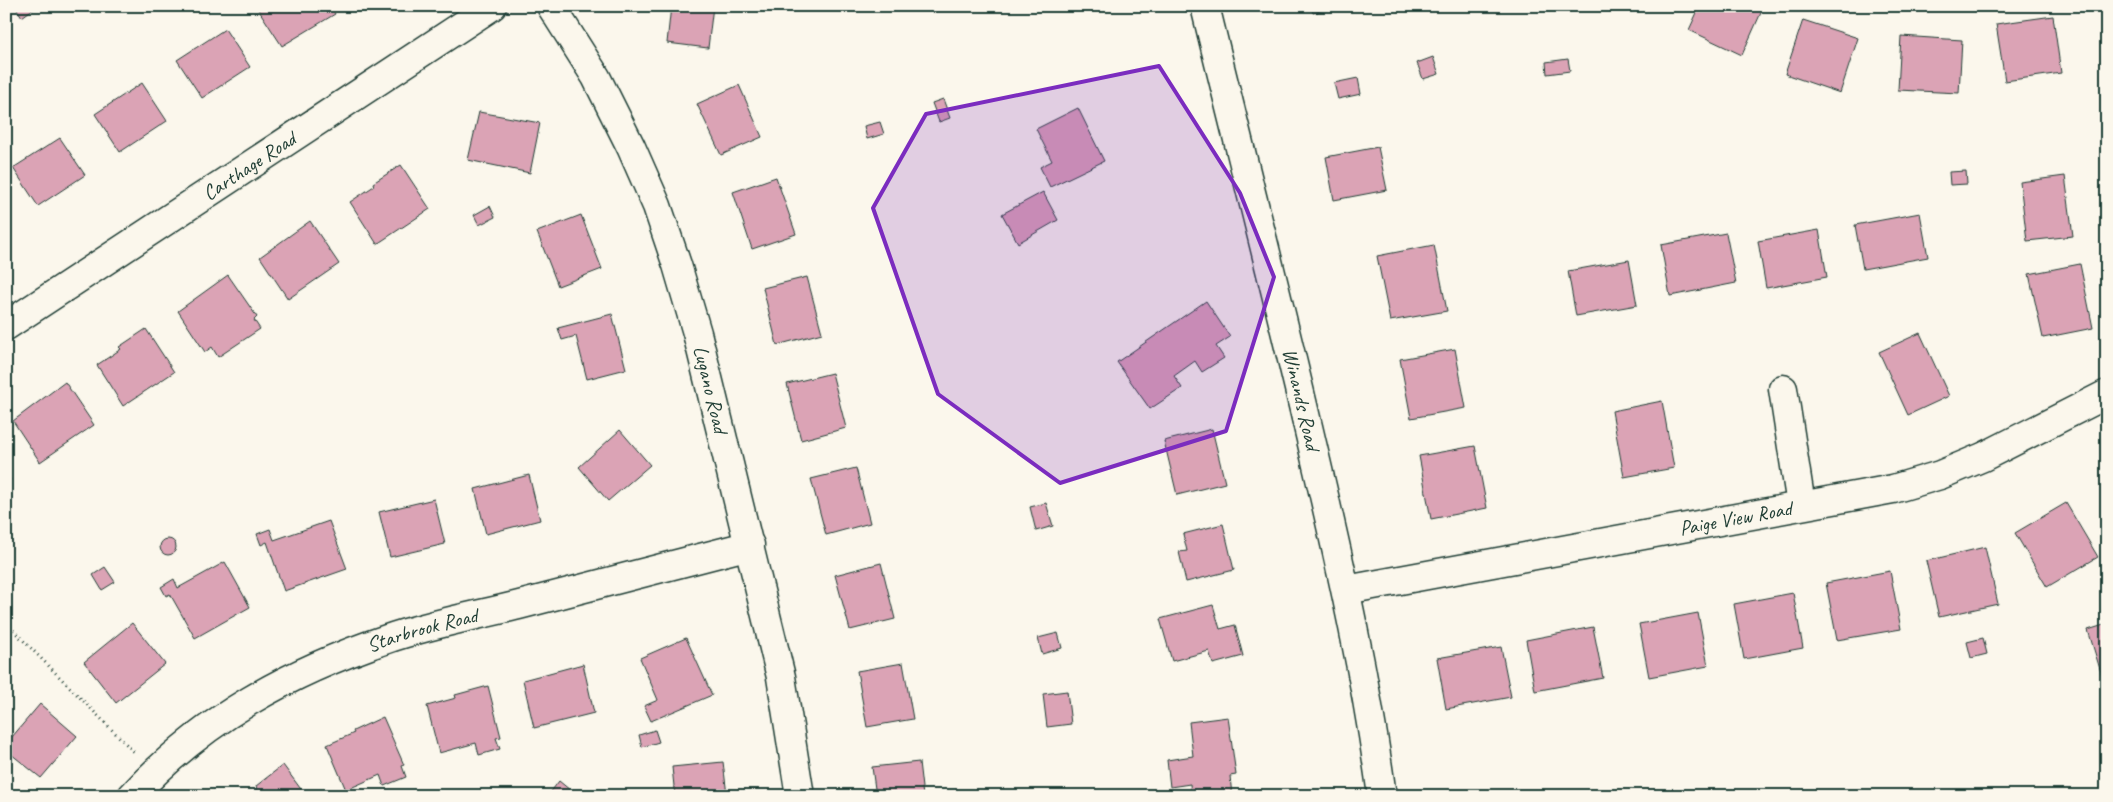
<svg xmlns="http://www.w3.org/2000/svg" width="2113" height="802" viewBox="0 0 2113 802" font-family="Caveat,sans-serif">
  <style>
    .building { fill: #dba3b5; stroke: #1f3d34 }
    .lines { fill: none; stroke-linecap: round; stroke-linejoin: round }
    .minor-casing { stroke: #1f3d34; stroke-width: 31 }
    .tertiary-casing { stroke: #1f3d34; stroke-width: 31 }
    .path { stroke: #1f3d34; stroke-width: 3; stroke-dasharray: 1 4; stroke-linecap: butt }
    .minor { stroke: #fbf7ec; stroke-width: 28 }
    .tertiary { stroke: #fbf7ec; stroke-width: 28 }
    .marked { fill: #7b2cbf; fill-opacity: 0.2; stroke: #7b2cbf; stroke-width: 4; stroke-linejoin: round }
    .labels { text-anchor: middle; stroke-width: 4; stroke-linejoin: round; paint-order: stroke }
    .street-label { font-size: 21px; fill: #1f3d34; stroke: #fbf7ec }
  </style>
  <rect width="100%" height="100%" fill="#fbf7ec"/>
  <filter id="ink" filterUnits="userSpaceOnUse"><feTurbulence type="fractalNoise" baseFrequency=".02" numOctaves="2"/><feDisplacementMap in="SourceGraphic" scale="10" xChannelSelector="R" yChannelSelector="G"/><feConvolveMatrix kernelMatrix="1 2 1 2 8 2 1 2 1" color-interpolation-filters="sRGB"/></filter>
  <g filter="url(#ink)">
    <!-- building -->
    <path class="building" d="M15,6h22l-15,11z
      M256,6h75l4,8 -53,32z
      M671,6h42l-5,42 -41,-5z
      M1311,6h26l-24,7z
      M1700,6h64l-22,49 -53,-25z
      M2053,16l8,57 -56,8 -9,-57z
      M1803,20l55,18 -18,55 -55,-19z
      M225,29l25,38 -48,31 -25,-38z
      M1901,36l61,4 -3,53 -61,-3z
      M1433,57l6,17 -16,5 -6,-16z
      M1568,59l2,12 -23,3 -1,-12z
      M1358,78l3,16 -23,5 -4,-16z
      M142,83l25,38 -47,31 -25,-38z
      M739,85l23,52 -41,18 -24,-51z
      M943,99l7,19 -11,4 -7,-19z
      M1078,108l26,53 -54,26 -10,-20 12,-6 -16,-32z
      M479,112l61,11 -10,50 -62,-13z
      M880,122l4,12 -17,5 -3,-13z
      M60,138l25,37 -47,31 -25,-38z
      M1378,147l9,43 -53,10 -8,-43z
      M401,165l29,44 -53,35 -27,-42 24,-16 -1,-3z
      M1966,171l1,13 -17,1 -1,-13z
      M2065,176l8,60 -46,5 -7,-59z
      M776,177l20,57 -44,15 -19,-57z
      M1043,192l15,28 -40,23 -16,-29z
      M490,206l5,11 -16,8 -5,-10z
      M1920,213l8,44 -65,12 -8,-44z
      M581,215l21,54 -44,17 -21,-54z
      M310,221l29,43 -51,35 -28,-42z
      M1819,230l8,47 -61,11 -8,-47z
      M1726,233l10,50 -66,13 -9,-51z
      M1434,245l13,66 -57,10 -13,-65z
      M1629,260l8,45 -61,11 -8,-45z
      M2080,264l13,64 -50,10 -14,-64z
      M228,275l29,42 -3,3 6,9 -42,28 -6,-10 -7,5 -27,-41z
      M807,277l15,56 -45,12 -14,-57z
      M1206,301l24,36 -14,9 8,12 -22,14 -7,-11 -21,15 8,12 -32,21 -33,-47z
      M612,314l14,55 -39,10 -11,-43 -14,4 -4,-12z
      M146,329l28,43 -51,34 -26,-41 24,-16 -2,-2z
      M1920,333l29,63 -41,19 -29,-63z
      M1455,349l11,59 -55,10 -11,-59z
      M832,373l14,55 -45,12 -14,-56z
      M65,382l29,43 -54,37 -27,-41z
      M1662,401l12,67 -50,9 -12,-66z
      M1212,429l13,54 -48,12 -13,-54z
      M620,430l30,35 -42,36 -29,-34z
      M1475,446l12,62 -56,11 -12,-63z
      M856,468l14,55 -44,12 -15,-56z
      M6,472l5,8 -5,3z
      M529,475l11,45 -54,14 -11,-45z
      M2107,488v11l-5,-9z
      M434,499l11,45 -55,13 -11,-45z
      M1046,503l7,23 -17,5 -6,-24z
      M2066,503l32,54 -51,30 -32,-54z
      M329,521l18,48 -63,22 -17,-49 -6,3 -4,-11 13,-5 4,11z
      M1223,524l11,46 -48,12 -7,-30 8,-1 -4,-17z
      M160 547a8 8 0 1 1 16 0a8 8 0 1 1-16 0Z
      M1985,547l13,57 -59,13 -13,-56z
      M225,562l25,45 -55,31 -25,-44 -4,2 -5,-9 13,-8 4,9z
      M881,563l14,56 -45,11 -15,-55z
      M105,567l10,15 -13,8 -9,-15z
      M1890,571l11,58 -64,11 -11,-57z
      M1793,593l10,55 -59,11 -10,-55z
      M1213,605l7,24 15,-4 8,31 -30,8 -4,-13 -37,10 -12,-42z
      M1698,613l10,53 -59,11 -10,-53z
      M132,623l33,41 -49,39 -32,-41z
      M2107,624v68l-19,-62z
      M1593,627l10,51 -68,13 -9,-51z
      M1058,633l4,15 -20,6 -4,-16z
      M686,638l26,57 -61,26 -7,-15 14,-6 -18,-42z
      M1983,638l4,16 -16,4 -4,-16z
      M1501,647l10,50 -65,12 -9,-51z
      M903,663l10,56 -46,8 -10,-56z
      M583,664l11,49 -60,15 -11,-48z
      M488,686l13,51 -5,1 4,11 -21,6 -3,-12 -37,10 -12,-47 29,-8 -1,-3z
      M1067,691l4,33 -24,3 -4,-33z
      M40,704l37,32 -36,42 -35,-28v-6z
      M383,717l21,48 -2,1 4,11 -22,9 -4,-11 -34,15 -19,-45 27,-12 -1,-2z
      M1228,717l8,58 -6,1 2,20h-41l-1,-12 -20,3 -3,-27 26,-4 -4,-34z
      M2107,727v24l-6,-23z
      M655,730l4,12 -17,5 -3,-12z
      M723,762l4,33 -52,1 -3,-29z
      M919,762l4,34h-47l-4,-29z
      M283,765l23,31h-58l9,-7 -1,-3z
      M559,781l11,9 -4,6h-13l-3,-3z"/>
    <g class="lines">
      <!-- minor casing -->
      <g class="minor-casing">
        <g id="minor">
          <path id="s1" d="M551,6l45,71 35,70 26,59 20,59 20,68 84,344 19,119"/>
          <path id="s2" d="M6,326l486,-320"/>
          <path d="M1783,389l18,116"/>
          <path id="s3" d="M1346,590l547,-101 47,-14 43,-18 124,-63"/>
          <path id="s4" d="M132,796c71,-77 157,-124 255,-157 43,-15 88,-23 132,-34 77,-20 154,-40 231,-60"/>
        </g>
      </g>
      <!-- tertiary casing -->
      <g class="tertiary-casing">
        <g id="tertiary">
          <path id="s5" d="M1205,6c37,152 76,303 111,455 26,111 51,222 66,335"/>
        </g>
      </g>
      <!-- path -->
      <path class="path" d="M6,623l128,129"/>
      <!-- minor -->
      <use href="#minor" class="minor"/>
      <!-- tertiary -->
      <use href="#tertiary" class="tertiary"/>
    </g>
  </g>
  <!-- marked area -->
  <path class="marked" d="M1159,66l81,127 34,84 -48,154 -166,52 -122,-89 -65,-186 53,-94z"/>
  <g class="labels">
    <!-- street labels -->
    <g class="street-label">
      <text dy="7" stroke="none"><textPath href="#s2" startOffset="291">Carthage Road</textPath></text>
      <text dy="7" stroke="none"><textPath href="#s1" startOffset="418">Lugano Road</textPath></text>
      <text dy="7" stroke="none"><textPath href="#s5" startOffset="405">Winands Road</textPath></text>
      <text dy="7" stroke="none"><textPath href="#s3" startOffset="396">Paige View Road</textPath></text>
      <text dy="7" stroke="none"><textPath href="#s4" startOffset="339">Starbrook Road</textPath></text>
    </g>
  </g>
  <!-- margin -->
  <rect width="2113" height="802" fill="none" stroke="#fbf7ec" stroke-width="25"/>
  <rect x="12" y="12" width="2088" height="777" fill="none" stroke="#1f3d34" stroke-width="2" filter="url(#ink)"/>
</svg>
